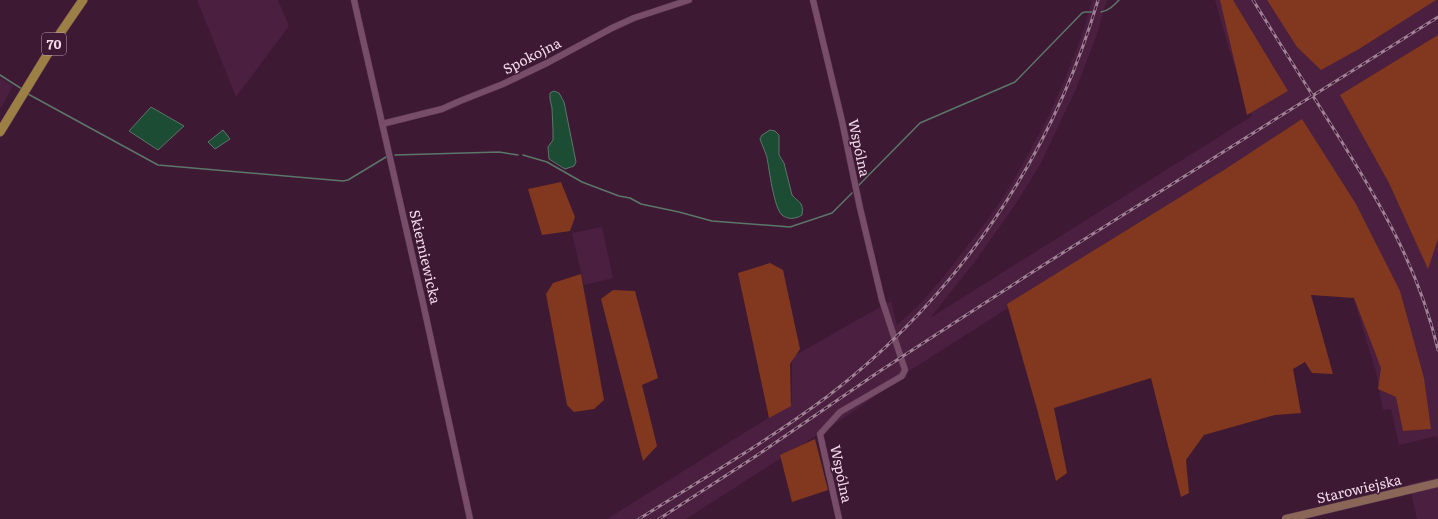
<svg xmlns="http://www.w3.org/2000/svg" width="1438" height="519" viewBox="0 0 1438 519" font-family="Literata,serif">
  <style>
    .built { fill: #4b1f3f }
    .green { fill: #81381e }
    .water { fill: #1c4c34; stroke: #5c766a }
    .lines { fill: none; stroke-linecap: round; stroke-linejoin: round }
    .stream { stroke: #5c766a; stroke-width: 1.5 }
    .street-casing { stroke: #55364c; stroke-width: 7 }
    .secondary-casing { stroke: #55364c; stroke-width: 9 }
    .primary-casing { stroke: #55364c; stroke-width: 10 }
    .street { stroke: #784d6a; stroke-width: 6 }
    .secondary { stroke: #8a6658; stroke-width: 8 }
    .primary { stroke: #9b7f45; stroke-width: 9 }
    .rail-casing { stroke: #a08196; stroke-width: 3 }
    .rail { stroke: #3e1934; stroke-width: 1.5; stroke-dasharray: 4.5; stroke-linecap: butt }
    .labels { text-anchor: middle; stroke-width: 3; stroke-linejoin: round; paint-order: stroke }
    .shield { fill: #3e1934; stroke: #bc9fb3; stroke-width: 1 }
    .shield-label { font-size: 13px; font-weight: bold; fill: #f2d9e9 }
    .street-label { font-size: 14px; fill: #f2d9e9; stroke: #3e1934 }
  </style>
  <rect width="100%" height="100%" fill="#3e1934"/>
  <!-- built -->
  <path class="built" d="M197,0h81l11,26 -53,71z
    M1092,0h15l-11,37 -20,52 -35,74 -24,39 -40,57 -47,59 322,-202 -23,-67 -14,-49h223v447l-1,-11 -38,9 -8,-36 -8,1 -7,-38 -23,-76 12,-5 -335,3 -124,79 -53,39 -167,107h-79l185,-116v-46l99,-56 6,24 23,-21 22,-25 47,-61 17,-25 18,-31 24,-45 17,-38 18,-47z
    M0,78l13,8 -12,22 -1,-1z
    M602,227l11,51 -29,7 -12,-52z
    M1438,474v45h-21l-8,-35 28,-6z"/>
  <!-- green -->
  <path class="green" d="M1220,0h13l55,91 -41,24z
    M1267,0h169l-77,49 -38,21 -24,-23z
    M1438,35v204l-10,30 -39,-86 -49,-88z
    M1302,119l54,85 44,87 24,87 7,51 -28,2 -7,-34 -18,-8 3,-21 -27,-70 -43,-3 22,79 -21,-1 -7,-11 -12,7 8,44 -26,2 -71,20 -18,25 3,33 -8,4 -30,-119 -97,30 13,65 -11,8 -19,-72 -30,-105 217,-134z
    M561,182l14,35 -5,14 -28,4 -14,-46z
    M770,263l13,7 17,79 -10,15 1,42 -22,12 -31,-145z
    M581,274l23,126 -10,9 -20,3 -7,-7 -21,-111 7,-11z
    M613,290l22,1 23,87 -16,7 15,61 -14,15 -42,-162z
    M815,439l13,51 -36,12 -12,-47z"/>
  <!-- water -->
  <path class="water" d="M554,91l5,2 5,9 12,60 -2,4 -9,3 -16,-10 -1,-12 5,-7v-9l-1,-23 -2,-9v-6z
    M151,107l33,19 -26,24 -29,-19z
    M223,130l7,9 -15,10 -7,-7z
    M770,130l5,1 4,4v20l5,8 8,32c7,8 12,7 10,20 -6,4 -14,5 -20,0 -8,-7 -13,-46 -15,-58 -2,-6 -5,-12 -7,-18l2,-4z"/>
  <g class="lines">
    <!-- stream -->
    <path class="stream" d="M1101,12c8,-1 13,-7 18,-12
      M0,75l22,14
      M28,94l130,71 185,16 5,-1 38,-23
      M395,155l104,-3 19,3
      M523,155l24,7 35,20 37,14 11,2 11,6 38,8 33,9 78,6 42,-14 20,-20
      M859,185l61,-62 95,-41 67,-69 3,-1h7"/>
    <!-- street casing -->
    <g class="street-casing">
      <path id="street" d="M354,0l69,303 47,216
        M813,0l29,121 18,87 22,92 23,70 -3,6 -62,36 -20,22 19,85
        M382,124l60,-15 18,-8 43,-17 44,-21 65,-35 22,-10 55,-18"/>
    </g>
    <!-- secondary casing -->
    <g class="secondary-casing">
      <path id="secondary" d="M1286,519l152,-36"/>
    </g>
    <!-- primary casing -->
    <g class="primary-casing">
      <path id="primary" d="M0,132l61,-100 22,-32"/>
    </g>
    <!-- street -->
    <use href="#street" class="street"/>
    <!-- secondary -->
    <use href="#secondary" class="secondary"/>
    <!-- primary -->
    <use href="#primary" class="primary"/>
    <!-- rail casing -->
    <g class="rail-casing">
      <path id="rail" d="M1253,0c27,44 55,88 82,131 44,70 84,137 103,219
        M639,519c63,-40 129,-78 189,-123 130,-100 224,-239 270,-396
        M659,519l94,-61 127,-87 165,-107 393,-247"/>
    </g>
    <!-- rail -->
    <use href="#rail" class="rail"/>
  </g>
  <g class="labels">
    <!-- shield labels -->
    <rect class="shield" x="42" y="33" width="24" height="22" rx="3"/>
    <g class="shield-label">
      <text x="54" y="49">70</text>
    </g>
    <!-- street labels -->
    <g class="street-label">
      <text transform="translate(532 56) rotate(-27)" y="5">Spokojna</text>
      <text transform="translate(859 148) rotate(78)" y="5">Wspólna</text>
      <text transform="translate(425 257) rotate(77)" y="5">Skierniewicka</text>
      <text transform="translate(841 474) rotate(78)" y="5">Wspólna</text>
      <text transform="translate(1359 489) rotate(-13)" y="5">Starowiejska</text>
    </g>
  </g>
</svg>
